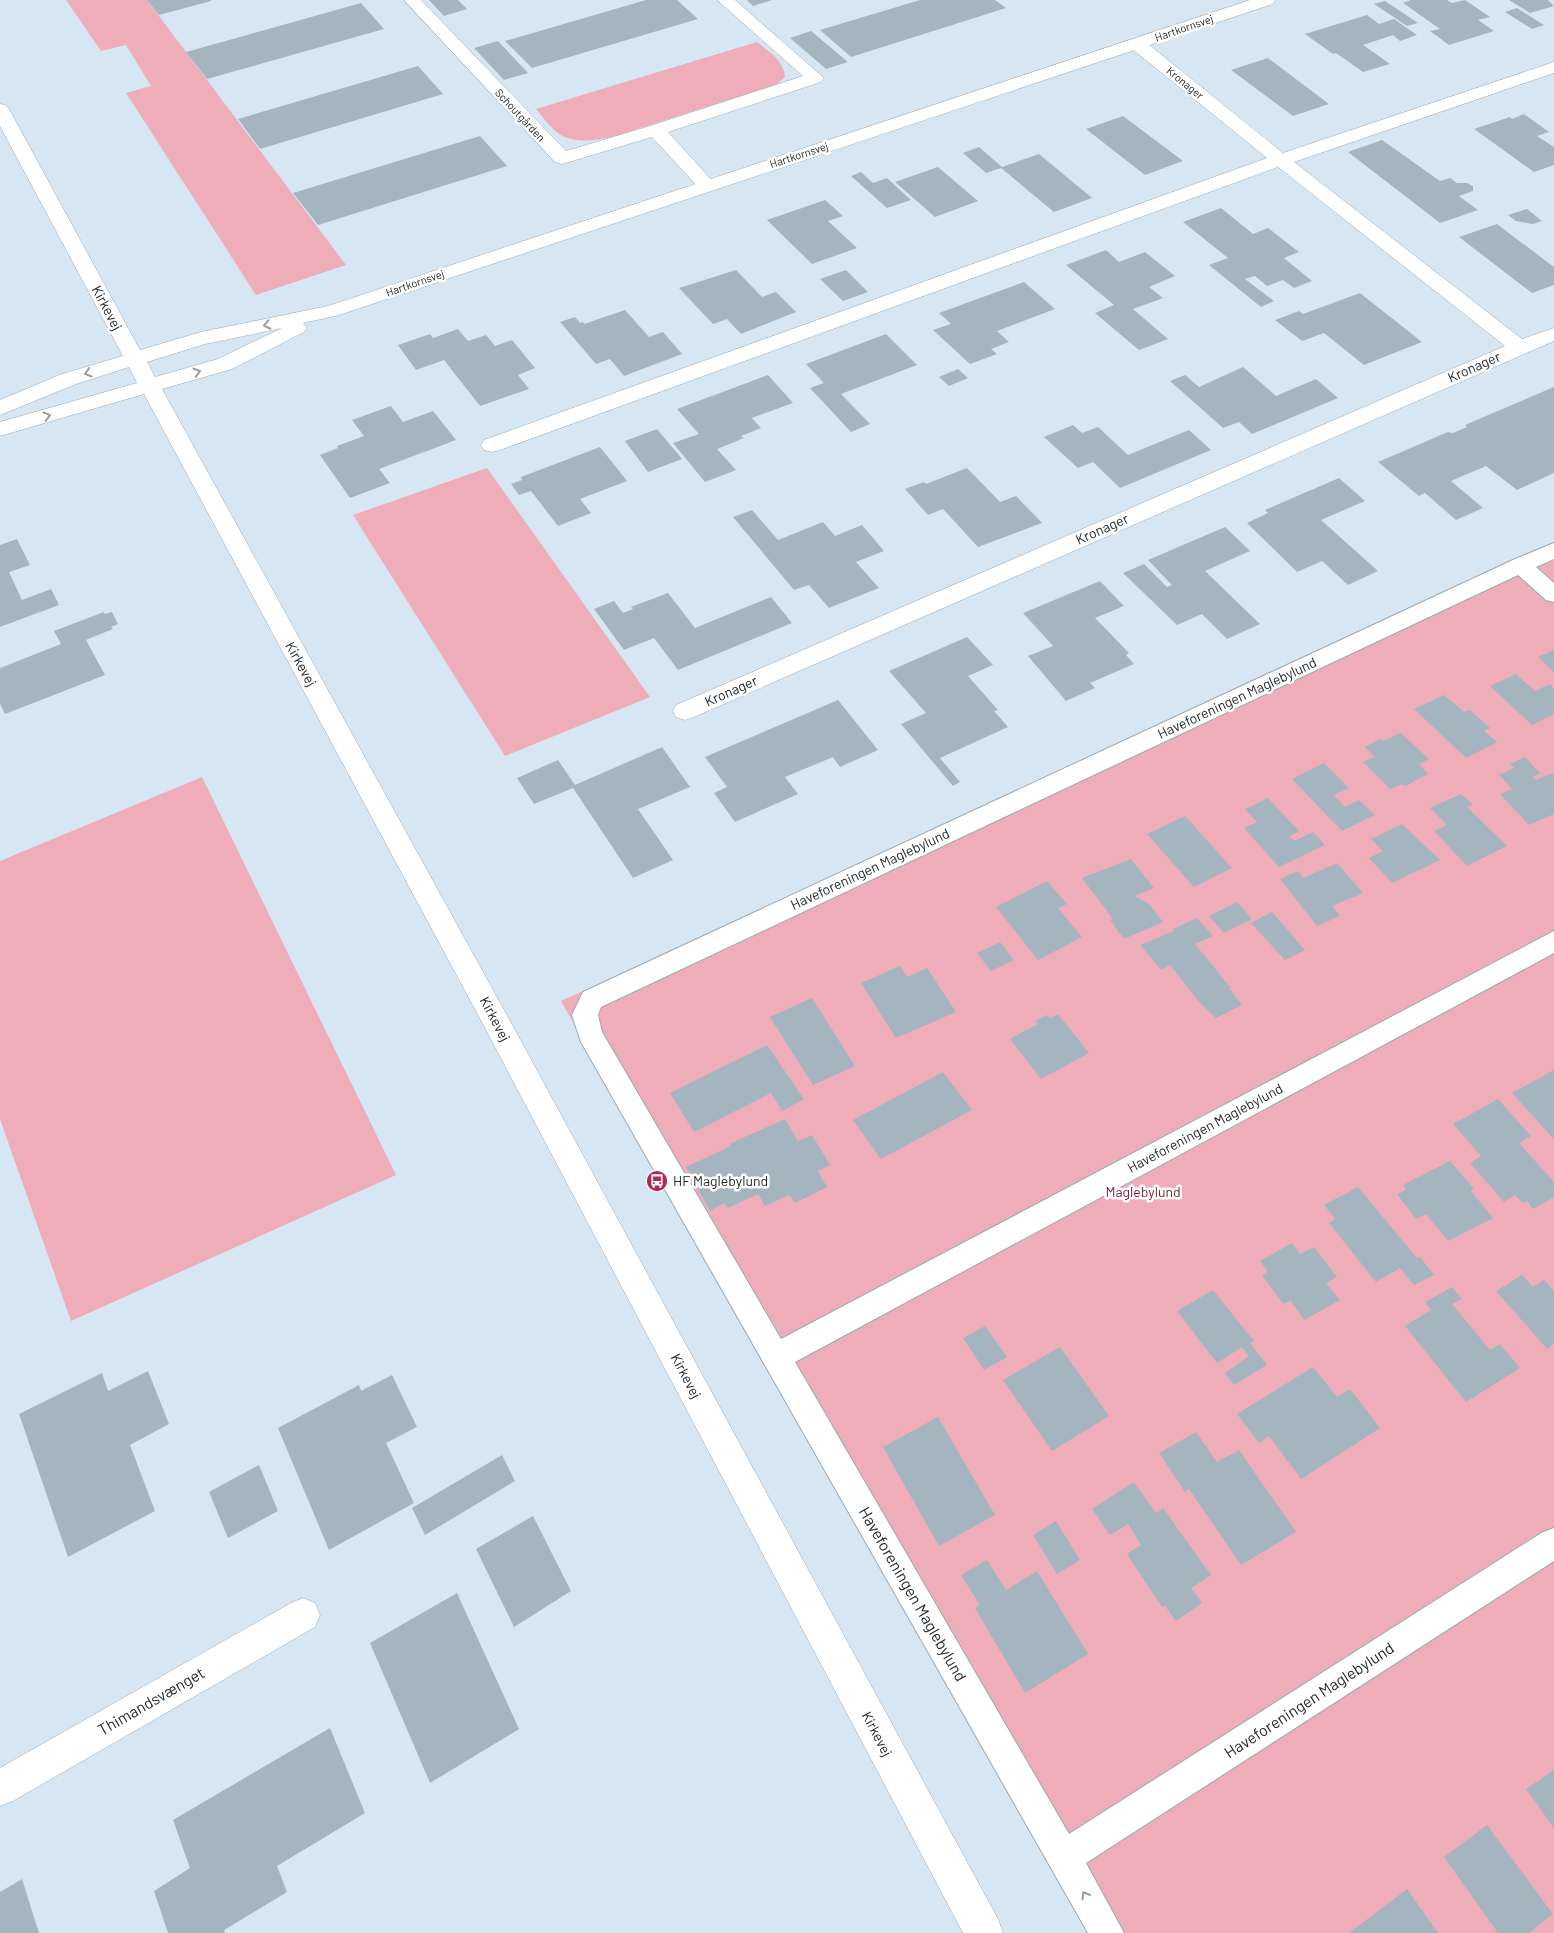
<svg xmlns="http://www.w3.org/2000/svg" width="1554" height="1933" viewBox="0 0 1554 1933" font-family="Barlow,sans-serif">
  <style>
    .green { fill: #eeadb8 }
    .building { fill: #a5b5c0 }
    .lines { fill: none; stroke-linecap: round; stroke-linejoin: round }
    .lane-casing { stroke: #9aa9b5; stroke-width: 2 }
    .street-casing { stroke: #9aa9b5; stroke-width: 1 }
    .secondary-casing { stroke: #9aa9b5; stroke-width: 1 }
    .lane { fill: #fff; fill-rule: evenodd }
    .street { fill: #fff; fill-rule: evenodd }
    .secondary { fill: #fff; fill-rule: evenodd }
    .oneway { stroke: #9a9c9e }
    .labels { text-anchor: middle; stroke-width: 5; stroke-linejoin: round; paint-order: stroke }
    .far-street-label { font-size: 11px; fill: #1e2428; stroke: #fff }
    .street-label { font-size: 14px; fill: #1e2428; stroke: #fff }
    .poi-label { font-size: 14px; fill: #1e2428; stroke: #fff; text-anchor: start }
    .park-label { font-size: 14px; fill: #761c36; stroke: #fff }
    .near-street-label { font-size: 16px; fill: #1e2428; stroke: #fff }
  </style>
  <rect width="100%" height="100%" fill="#d6e7f3"/>
  <!-- green -->
  <path class="green" d="M66,0h81l199,265 -90,30 -130,-202 25,-7 -25,-41 -25,6z
    M757,42c12,10 27,18 28,35l-9,8 -164,52c-16,3 -36,7 -51,-2 -9,-5 -18,-18 -25,-26z
    M487,468l163,229 -145,59 -152,-241z
    M1554,559v1374h-464l-529,-932z
    M202,777l194,398 -325,146 -71,-202v-258z"/>
  <!-- building -->
  <path class="building" d="M147,0h64v1l-52,14z
    M429,0h29l9,9 -23,7z
    M646,0h31l21,19 -166,49 -27,-27z
    M747,0h25l-19,6z
    M920,0h75l11,8 -155,49 -31,-27z
    M1411,0h36l5,3 13,-3 25,17 -12,3 16,11 -45,14 -19,-14 10,-2 -37,-26z
    M1509,0h39l6,6 -24,7z
    M1385,1l33,22 -11,3 -33,-22z
    M361,3l23,26 -177,50 -21,-27z
    M1517,8l27,17 -12,4 -27,-17z
    M1367,15l12,9 15,-5 23,16 -17,6 -7,-6 -30,10 27,19 -27,8 -27,-19 -3,1 -28,-20z
    M811,31l37,31 -22,7 -36,-31z
    M498,41l30,32 -24,7 -30,-32z
    M1268,58l61,46 -36,12 -62,-46z
    M418,66l25,28 -183,55 -22,-30z
    M1524,114l25,18 -12,4 17,11v18l-20,7 -60,-43 36,-12 2,2z
    M1123,116l60,45 -38,14 -59,-46z
    M480,136l27,30 -189,59 -25,-32z
    M1382,140l58,41 10,-3 7,5h10l6,3v5l-14,5 19,14 -38,13 -92,-71z
    M979,147l23,20 37,-13 53,44 -38,14 -53,-44 -15,5 -23,-20z
    M938,167l40,34 -43,16 -40,-35z
    M861,172l12,11 14,-5 24,22 -24,8 -36,-32z
    M825,200l18,16 -15,5 29,27 -45,16 -45,-44z
    M1221,208l32,26 15,-6 31,24 -15,6 28,23 -18,7 -11,-8 -16,6 -12,-10 -10,3 29,22 -13,6 -52,-42 19,-7 -45,-36z
    M1527,209l15,12 -9,3 -17,-3 -8,-6z
    M1497,224l57,43v18l-22,8 -73,-56z
    M1106,250l13,12 26,-10 30,24 -26,11 14,11 -30,11 35,30 -29,11 -44,-37 19,-8 -48,-40z
    M736,270l26,27 14,-5 20,20 -55,22 -14,-15 -14,5 -34,-36z
    M846,270l22,22 -25,9 -23,-22z
    M1024,282l31,27 -58,22 12,11 -18,7 6,5 -27,10 -37,-34 18,-6 -12,-11z
    M1360,293l62,49 -58,23 -40,-32 -22,8 -27,-21 24,-9 4,3z
    M625,310l24,27 14,-5 19,22 -58,22 -14,-17 -14,5 -36,-42 15,-5 5,6 3,-1 1,2z
    M458,329l10,12 18,-6 9,11 17,-6 23,28 -17,7 11,14 -49,17 -36,-46 -28,10 -18,-25 32,-11 3,4z
    M886,334l31,31 -76,29 29,30 -19,8 -41,-44 14,-5 -18,-19z
    M1243,367l33,29 40,-17 22,19 -86,36 -13,-12 -16,6 -53,-47 15,-6 14,12z
    M958,369l10,9 -19,8 -10,-9z
    M768,375l25,28 -41,15 9,10 -20,8 3,2 -27,11 19,21 -31,12 -32,-39 26,-9 -22,-25z
    M1554,387v86l-37,17 -31,-24 -35,15 32,27 -27,12 -31,-27 -6,3 -41,-34 70,-30 5,1 14,-6 -2,-2z
    M391,406l12,16 30,-11 23,29 -77,29 11,14 -40,15 -30,-43 18,-7 -1,-2 27,-10 -12,-16z
    M1073,425l9,8 16,-6 30,28 61,-25 22,20 -91,38 -27,-26 -15,6 -34,-31z
    M657,429l25,30 -34,13 -23,-31z
    M600,447l27,34 -47,18 11,14 -33,13 -27,-35 -12,4 -8,-11 11,-4 -1,-3z
    M967,468l33,34 16,-6 26,27 -64,24 -35,-38 -15,6 -23,-26 19,-7 2,2z
    M1339,478l26,23 -44,19 57,51 -30,14 -26,-24 -25,11 -50,-49 21,-10 -3,-3z
    M752,510l26,30 45,-18 12,14 27,-11 22,26 -28,11 23,26 -50,20 -20,-23 -15,5 -61,-73z
    M1225,527l25,24 -45,20 55,53 -33,15 -25,-25 -25,11 -54,-52 21,-9 23,23 5,-2 -24,-25z
    M17,539l13,26 -21,7 13,28 29,-11 8,16 -59,22v-82z
    M1100,581l24,25 -29,12 34,35 -3,2 8,9 -44,19 5,5 -29,13 -38,-45 25,-10 -30,-33z
    M668,593l27,35 76,-31 21,26 -114,47 -24,-32 -30,12 -30,-41 20,-8 9,12 10,-4 -2,-2z
    M104,612l1,2 7,-2 6,12 -7,3 2,2 -27,11 19,35 -100,39 -5,-10v-36l61,-24 -7,-13z
    M967,637l26,28 -25,11 30,34 -4,1 14,16 -68,31 20,24 -7,4 -52,-62 25,-11 -37,-42z
    M1554,650v22l-16,-15z
    M1516,674l19,17 15,-7 4,4v26l-22,11 -42,-39z
    M1444,695l20,17 6,-2 20,18 -6,3 13,11 -31,16 -52,-49z
    M838,700l40,50 -38,17 -7,-10 -48,20 13,17 -63,28 -21,-29 13,-6 -22,-30z
    M1401,733l28,26 -10,5 9,10 -23,12 -3,-2 -12,5 -27,-27 12,-5 -10,-10 16,-8 2,2z
    M662,747l28,40 -52,22 35,51 -40,18 -60,-90 -39,16 -17,-26 41,-18 17,25z
    M1525,757l15,16 -7,4 3,3 16,-7 2,2v39l-25,11 -29,-31 12,-5 -13,-14 15,-7 -4,-4z
    M1324,763l25,25 -15,7 11,12 14,-7 16,15 -33,16 -50,-52z
    M1461,794l12,11 -6,2 40,39 -40,20 -33,-35 13,-6 -17,-17z
    M1268,798l31,33 -9,5 4,5 19,-9 12,13 -46,22 -35,-39 13,-6 -12,-13z
    M1185,816l47,52 -38,19 -47,-53z
    M1402,824l38,36 -48,23 -23,-25 14,-7 -12,-12z
    M1131,859l23,29 -20,8 15,8 14,18 -39,17 -14,-19 3,-1 -31,-41z
    M1337,863l26,30 -31,13 8,10 -23,10 -37,-47 18,-8 5,7z
    M1047,881l20,23 -9,4 24,29 -44,23 -42,-53z
    M1237,902l15,17 -28,14 -15,-17z
    M1272,912l33,38 -20,10 -34,-37z
    M1197,918l16,18 -18,8 36,44h-2l13,17 -26,13 -16,-15 -30,-38 -9,5 -21,-25 34,-14 -1,-2z
    M1000,942l14,18 -23,11 -14,-18z
    M900,966l7,11 20,-9 29,44 -60,26 -35,-55z
    M812,998l43,68 -42,19 -43,-68z
    M1058,1014l31,39 -48,26 -31,-40 28,-15 -3,-3 12,-6 3,3z
    M767,1045l37,54 -22,12 -11,-18 -77,39 -24,-39z
    M1554,1070v69l-42,-46z
    M943,1072l29,38 -91,49 -28,-39z
    M1498,1099l33,37 -12,7 35,39v15l-21,12 -6,-8 -4,2 -8,-8 -11,7 -34,-39 11,-7 -28,-32z
    M785,1119l13,22 14,-6 18,30 -12,6 9,16 -32,16 -6,-8 -24,11 -7,-12 -30,14 -4,-5 -14,8 -24,-44 45,-21 -2,-2z
    M1450,1161l24,28 -3,2 22,27 -45,23 -22,-27 -10,5 -19,-25 9,-4 -3,-5z
    M1358,1187l59,71 3,-1 14,18 -20,10 -14,-17 -24,14 -47,-59 6,-4 -11,-14z
    M1292,1243l8,11 14,-7 23,30 -11,6 14,17 -36,20 -13,-19 -8,3 -21,-29 6,-3 -8,-11z
    M1522,1275l11,12 11,-7 10,11v53l-7,5 -51,-58z
    M1452,1287l10,12 -10,5 38,46 10,-6 20,24 -54,34 -61,-76 26,-16 -6,-8z
    M1213,1290l41,51 -4,2 17,22 -33,20 -9,-12 24,-17 -7,-9 -25,16 -40,-52z
    M985,1326l22,31 -23,13 -21,-32z
    M1060,1347l49,69 -57,35 -49,-71z
    M1313,1367l24,30 13,-8 30,39 -79,51 -32,-43 -10,7 -22,-29z
    M148,1371l21,53 -39,21 25,66 -87,46 -49,-143 83,-41 6,18z
    M392,1375l25,52 -31,16 28,60 -85,47 -51,-122 81,-43 2,6z
    M938,1417l57,98 -56,31 -56,-99z
    M1196,1432l21,30 22,-12 57,82 -55,33 -52,-76 -4,3 -26,-39z
    M502,1455l13,26 -90,54 -13,-27z
    M259,1465l19,46 -50,27 -19,-46z
    M1134,1482l22,31 7,-5 48,67 -20,13 11,15 -26,18 -11,-15 -3,1 -35,-53 14,-9 -13,-21 -18,11 -18,-26z
    M533,1516l38,75 -57,36 -38,-78z
    M1056,1521l24,39 -23,14 -24,-39z
    M987,1560l19,30 31,-19 51,83 -63,39 -50,-85 5,-3 -19,-30z
    M457,1593l62,136 -89,54 -60,-140z
    M330,1728l35,85 -88,53 10,26 -63,38 1,3h-57l-14,-42 36,-23 -17,-48z
    M1554,1770v58l-28,-39z
    M1487,1825l66,89 -24,19h-31l-54,-76z
    M22,1879l17,54h-39v-41z
    M1407,1889l31,44h-89z"/>
  <g class="lines">
    <!-- lane casing -->
    <g class="lane-casing">
      <path id="lane" d="M1554,543v16l-18,8 18,16v19l-8,-2 -28,-25 -917,432 -3,8 4,17 179,307 773,-408v22l-759,409 274,472 474,-302 11,-4v33l-468,302 38,70h-36l-507,-891 -9,-27 11,-23 930,-432z"/>
    </g>
    <!-- street casing -->
    <g class="street-casing">
      <path id="street" d="M404,0h17l145,151 84,-25 153,-50 -86,-76h18l89,78 -3,4 -153,50 48,53 -2,4 -7,2 -7,-2 -48,-52 -83,25 -7,2 -7,-2z
        M1137,39l6,1 140,113 271,-91v11l-260,89 228,177 32,-11v13l-860,376 -9,3 -9,-3 -3,-6 3,-6 829,-359 -227,-179 -778,283 -8,2 -8,-2 -3,-5 3,-5 783,-282 -136,-110 -3,-4 3,-4z
        M303,1598l12,5 5,12 -5,12 -302,174 -13,5v-38l291,-165z"/>
    </g>
    <!-- secondary casing -->
    <g class="secondary-casing">
      <path id="secondary" d="M1250,0h25l-2,4 -934,311 -36,8 4,5 -3,4 -72,37 -70,20 342,621 494,909 5,14h-40l-479,-907 -340,-632 -144,42v-14l137,-39 -8,-16 -53,17 -76,31v-15l62,-26 61,-18 -123,-230v-22l6,1 3,4 131,241 61,-18 127,-26zM282,328l-64,31 -63,18 -8,-15 58,-18z"/>
    </g>
    <!-- lane -->
    <use href="#lane" class="lane"/>
    <!-- street -->
    <use href="#street" class="street"/>
    <!-- secondary -->
    <use href="#secondary" class="secondary"/>
  </g>
  <!-- one-way arrows -->
  <defs><path id="oneway-chevron" d="M-2-3.5L2.5 0L-2 3.5" fill="none" stroke-width="1.6" stroke-linecap="round" stroke-linejoin="round" transform="scale(1.25)"/></defs>
  <g class="oneway">
    <use href="#oneway-chevron" transform="translate(267 325) rotate(168)"/>
    <use href="#oneway-chevron" transform="translate(197 372) rotate(-16)"/>
    <use href="#oneway-chevron" transform="translate(88 373) rotate(163)"/>
    <use href="#oneway-chevron" transform="translate(47 416) rotate(-15)"/>
    <use href="#oneway-chevron" transform="translate(1085 1895) rotate(-120)"/>
  </g>
  <!-- icons -->
  <defs>
    <g id="bus-disc" transform="scale(1.125)"><circle r="9.5" fill="#b62654" stroke="#fff"/><path d="M-5-6H5V4H4V6H2V4H-2V6H-4V4H-5ZM-3.5-4V0h7V-4ZM-3.5 1.2v1.5H-2V1.2ZM2 1.2v1.5H3.5V1.2Z" fill="#fff"/></g>
  </defs>
  <g fill-rule="evenodd">
    <use href="#bus-disc" x="657" y="1181"/>
  </g>
  <g class="labels">
    <!-- far-street labels -->
    <g class="far-street-label">
      <text transform="translate(1184 28) rotate(-19)" y="4">Hartkornsvej</text>
      <text transform="translate(1185 83) rotate(39)" y="4">Kronager</text>
      <text transform="translate(520 115) rotate(47)" y="4">Schoutgården</text>
      <text transform="translate(799 155) rotate(-18)" y="4">Hartkornsvej</text>
      <text transform="translate(415 283) rotate(-19)" y="4">Hartkornsvej</text>
    </g>
    <!-- street labels -->
    <g class="street-label">
      <text transform="translate(107 308) rotate(62)" y="5">Kirkevej</text>
      <text transform="translate(1474 367) rotate(-24)" y="5">Kronager</text>
      <text transform="translate(1102 529) rotate(-24)" y="5">Kronager</text>
      <text transform="translate(301 664) rotate(61)" y="5">Kirkevej</text>
      <text transform="translate(731 691) rotate(-24)" y="5">Kronager</text>
      <text transform="translate(1237 698) rotate(-25)" y="5">Haveforeningen Maglebylund</text>
      <text transform="translate(870 869) rotate(-25)" y="5">Haveforeningen Maglebylund</text>
      <text transform="translate(495 1019) rotate(62)" y="5">Kirkevej</text>
      <text transform="translate(1205 1128) rotate(-28)" y="5">Haveforeningen Maglebylund</text>
      <text transform="translate(686 1376) rotate(62)" y="5">Kirkevej</text>
      <text transform="translate(877 1734) rotate(62)" y="5">Kirkevej</text>
    </g>
    <!-- poi labels -->
    <g class="poi-label">
      <text x="673" y="1186">HF Maglebylund</text>
    </g>
    <!-- park labels -->
    <g class="park-label">
      <text x="1143" y="1197">Maglebylund</text>
    </g>
    <!-- near-street labels -->
    <g class="near-street-label">
      <text transform="translate(913 1594) rotate(60)" y="6">Haveforeningen Maglebylund</text>
      <text transform="translate(1309 1700) rotate(-33)" y="6">Haveforeningen Maglebylund</text>
      <text transform="translate(151 1701) rotate(-30)" y="6">Thimandsvænget</text>
    </g>
  </g>
</svg>
